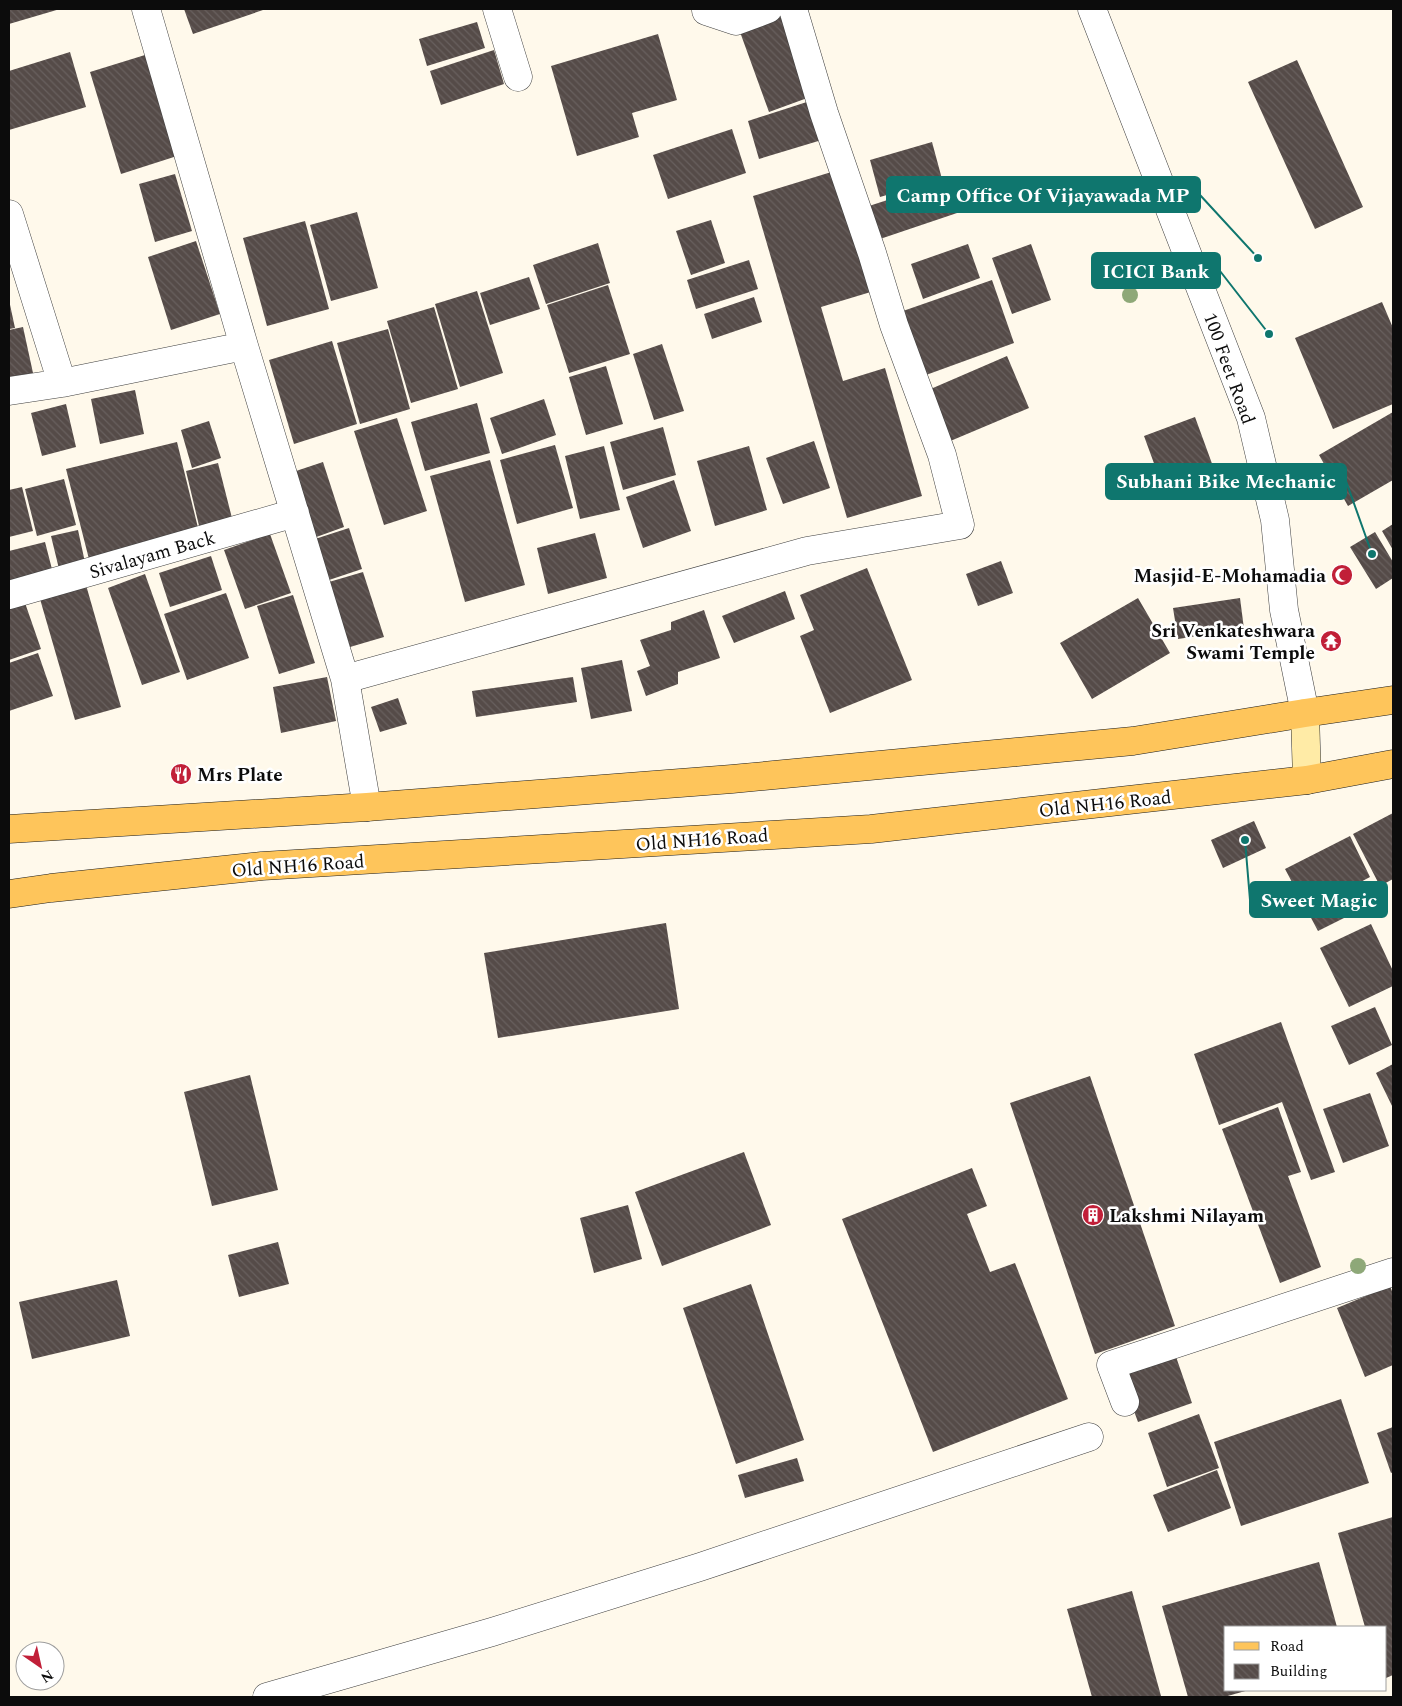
<svg xmlns="http://www.w3.org/2000/svg" width="1402" height="1706" viewBox="0 0 1402 1706" font-family="Spectral,serif">
  <style>
    .building { fill: url(#building-back-hatch) }
    .lines { fill: none; stroke-linecap: round; stroke-linejoin: round }
    .minor-casing { stroke: #3f3f3f; stroke-width: 29 }
    .tertiary-casing { stroke: #3f3f3f; stroke-width: 29 }
    .secondary-casing { stroke: #2e2e2e; stroke-width: 29 }
    .primary-casing { stroke: #1d1d1d; stroke-width: 29 }
    .minor { stroke: #fff; stroke-width: 28 }
    .tertiary { stroke: #fff; stroke-width: 28 }
    .secondary { stroke: #ffeba6; stroke-width: 28 }
    .primary { stroke: #fec55b; stroke-width: 28 }
    .tree { fill: #8ea878 }
    .labels { text-anchor: middle; stroke-width: 5; stroke-linejoin: round; paint-order: stroke }
    .street-label { font-size: 19px; fill: #0c0c0c; stroke: #fff }
    .poi-label { font-size: 19px; font-weight: bold; fill: #0c0c0c; stroke: #fff; text-anchor: end }
    .leader { fill: none; stroke: #0f766e; stroke-width: 2 }
    .callout-dot { fill: #0f766e; stroke: #fff; stroke-width: 2 }
    .callout { fill: #0f766e; stroke: #0f766e; stroke-width: 2 }
    .callout-label { font-size: 20px; text-anchor: middle; font-weight: bold; fill: #fff }
  </style>
  <defs>
    <pattern id="building-back-hatch" width="6" height="6" patternUnits="userSpaceOnUse" patternTransform="scale(1.25)"><rect width="6" height="6" fill="#554b48"/><path d="M-1 5l2 2M0 0l6 6M5-1l2 2" fill="none" stroke="#68605e"/></pattern>
  </defs>
  <rect width="100%" height="100%" fill="#fff9eb"/>
  <!-- building -->
  <path class="building" d="M9,9h51l-51,15z
    M184,9h82l-73,25z
    M781,17l29,80 -41,15 -29,-80z
    M477,22l8,26 -58,18 -8,-27z
    M658,34l19,66 -45,13 7,24 -62,19 -26,-90z
    M494,50l10,34 -63,21 -11,-34z
    M70,52l16,55 -77,23v-59z
    M145,55l32,101 -56,18 -31,-102z
    M1297,60l66,147 -48,22 -67,-147z
    M813,100l12,39 -66,20 -11,-38z
    M732,129l14,44 -78,26 -15,-44z
    M932,142l10,37 -62,18 -10,-37z
    M838,170l36,121 -53,16 22,74 42,-13 37,128 -75,22 -94,-322z
    M175,174l17,57 -37,11 -16,-58z
    M949,180l11,32 -80,27 -11,-33z
    M357,212l21,76 -47,13 -21,-76z
    M711,220l14,43 -34,12 -15,-44z
    M305,221l24,88 -62,17 -24,-88z
    M196,241l24,73 -49,16 -23,-73z
    M598,243l12,40 -64,21 -13,-39z
    M968,244l12,34 -57,21 -12,-35z
    M1031,244l20,56 -39,14 -20,-56z
    M749,260l9,29 -62,20 -9,-29z
    M529,277l11,32 -50,16 -10,-32z
    M992,280l22,63 -88,32 -23,-64z
    M608,285l22,69 -61,19 -22,-68z
    M477,291l26,82 -43,14 -25,-83z
    M754,297l8,25 -50,17 -8,-25z
    M9,300l6,28 -6,1z
    M1382,302l11,26v76l-60,25 -38,-91z
    M434,307l24,82 -47,14 -24,-82z
    M23,327l10,46 -24,6v-49z
    M388,329l22,80 -50,15 -23,-81z
    M332,341l25,83 -63,20 -25,-84z
    M662,344l22,67 -30,9 -21,-66z
    M1007,356l22,52 -81,34 -22,-51z
    M606,366l17,58 -37,11 -17,-58z
    M135,390l9,44 -44,10 -9,-45z
    M544,399l12,36 -54,19 -12,-36z
    M477,403l13,50 -65,18 -14,-49z
    M66,404l10,43 -34,9 -11,-43z
    M1393,412v68l-45,26 -29,-51z
    M1195,417l23,63 -51,19 -23,-63z
    M397,418l30,93 -43,14 -30,-94z
    M209,421l12,37 -29,10 -11,-38z
    M663,427l13,48 -53,15 -13,-48z
    M814,441l16,47 -47,16 -17,-46z
    M177,442l23,94 -110,27 -24,-94z
    M555,445l18,63 -56,16 -17,-64z
    M604,446l16,64 -40,9 -15,-63z
    M749,446l18,64 -52,16 -18,-65z
    M490,460l35,125 -60,17 -35,-126z
    M323,462l21,65 -36,13 -21,-66z
    M218,463l16,63 -33,8 -15,-63z
    M64,479l12,46 -39,11 -12,-47z
    M674,480l17,51 -48,17 -17,-51z
    M22,487l11,44 -24,6v-47z
    M1393,524v26l-11,-19z
    M349,528l13,41 -33,11 -14,-41z
    M78,530l8,37 -26,6 -9,-37z
    M1375,532l18,30v16l-17,11 -26,-42z
    M595,533l12,45 -59,16 -11,-46z
    M270,534l21,59 -46,16 -21,-59z
    M45,542l9,35 -45,12v-38z
    M211,556l11,34 -52,17 -11,-34z
    M1001,561l12,32 -35,13 -12,-32z
    M867,568l45,112 -82,33 -30,-77 14,-6 -14,-35z
    M363,572l21,65 -34,10 -21,-65z
    M145,574l35,98 -38,13 -34,-97z
    M86,585l35,122 -46,13 -35,-121z
    M785,591l10,28 -61,24 -12,-27z
    M226,593l23,65 -62,22 -23,-66z
    M293,595l22,68 -36,11 -22,-68z
    M1138,598l32,55 -78,46 -32,-56z
    M1240,598l4,31 -66,10 -5,-31z
    M24,600l17,49 -32,11v-54z
    M704,610l16,48 -42,14v12l-32,12 -9,-25 13,-5 -10,-26 31,-10v-8z
    M38,653l15,43 -44,15v-48z
    M622,660l10,51 -41,8 -10,-51z
    M327,677l9,44 -55,12 -8,-46z
    M573,677l4,25 -101,15 -4,-26z
    M398,698l9,26 -27,8 -9,-25z
    M1393,813v66l-13,7 -27,-52z
    M1254,821l12,27 -43,20 -12,-28z
    M1350,836l20,41 -17,9 11,22 -46,23 -33,-62z
    M666,923l13,86 -181,29 -14,-85z
    M1371,924l22,47v15l-44,21 -29,-59z
    M1375,1007l17,38 -43,20 -18,-39z
    M1281,1022l54,150 -24,8 -29,-78 -63,23 -25,-71z
    M1393,1064v44l-17,-35z
    M250,1075l28,115 -66,16 -28,-114z
    M1090,1076l85,250 -80,28 -85,-251z
    M1370,1093l19,53 -46,17 -20,-54z
    M1278,1107l23,65 -13,4 33,91 -41,16 -58,-154z
    M744,1152l27,73 -109,41 -27,-74z
    M972,1168l15,38 -20,8 23,58 25,-9 53,136 -135,53 -91,-233z
    M628,1205l14,54 -48,14 -14,-55z
    M278,1242l11,42 -50,13 -11,-42z
    M117,1280l13,56 -98,23 -13,-57z
    M751,1284l53,156 -68,24 -53,-156z
    M1390,1286l3,8v71l-28,12 -28,-69z
    M1174,1351l18,52 -54,19 -19,-52z
    M1341,1399l28,84 -128,43 -27,-84z
    M1199,1414l20,54 -52,19 -19,-54z
    M1393,1427v45l-2,1 -14,-40z
    M797,1458l7,23 -59,17 -7,-23z
    M1217,1470l14,38 -63,24 -15,-37z
    M1393,1517v158l-7,3v-51h-21l-27,-94z
    M1319,1562l18,65h-111v63h23l-25,7h-36l-26,-91z
    M1132,1591l29,105 -5,1h-64l-25,-88z"/>
  <g class="lines">
    <!-- minor casing -->
    <g class="minor-casing">
      <path id="minor" d="M146,9l98,337 101,333 22,128
        M497,9l21,68
        M706,9v2l30,10 32,-12
        M9,214l53,169
        M9,391l53,-8 182,-37
        M9,595l286,-82
        M345,679l462,-128 153,-26 -18,-70 -48,-130 -22,-72 -48,-140 -31,-104
        M1125,1402l-14,-37 282,-93
        M267,1697l225,-65 208,-65 389,-130"/>
    </g>
    <!-- tertiary casing -->
    <g class="tertiary-casing">
      <path id="tertiary" d="M1092,9l159,409 24,102 9,90 21,103"/>
    </g>
    <!-- secondary casing -->
    <g class="secondary-casing">
      <path id="secondary" d="M1305,713l2,67"/>
    </g>
    <!-- primary casing -->
    <g class="primary-casing">
      <path id="primary" d="M9,829l358,-22 365,-28 401,-38 172,-28 88,-13
        M9,894l42,-6 211,-22 609,-37 436,-49 86,-16"/>
    </g>
    <!-- minor -->
    <use href="#minor" class="minor"/>
    <!-- tertiary -->
    <use href="#tertiary" class="tertiary"/>
    <!-- secondary -->
    <use href="#secondary" class="secondary"/>
    <!-- primary -->
    <use href="#primary" class="primary"/>
  </g>
  <!-- trees -->
  <g class="tree">
    <circle cx="1130" cy="295" r="8"/>
    <circle cx="1358" cy="1266" r="8"/>
  </g>
  <!-- icons -->
  <defs>
    <g id="mosque-disc" transform="scale(1.125)"><circle r="9.5" fill="#c11f38" stroke="#fff"/><path d="M3.5-4.9A6 6 0 1 0 3.5 4.9A5 5 0 1 1 3.5-4.9Z" fill="#fff"/></g>
    <g id="temple-disc" transform="scale(1.125)"><circle r="9.5" fill="#c11f38" stroke="#fff"/><path d="M0-6L5-2H3V0L6.5 2.5H4V6H1.5V3h-3V6H-4V2.5H-6.5L-3 0V-2H-5Z" fill="#fff"/></g>
    <g id="restaurant-disc" transform="scale(1.125)"><circle r="9.5" fill="#c11f38" stroke="#fff"/><path d="M-5-6h1v4h1v-4h1v4h1v-4h1v5L-1.5 .5V6h-2V.5L-5-1ZM5-6V6H3V1.5H1.5Q1.5-4 5-6Z" fill="#fff"/></g>
    <g id="building-disc" transform="scale(1.125)"><circle r="9.5" fill="#c11f38" stroke="#fff"/><path d="M-4-6H4V6H1V3H-1V6H-4ZM-2.5-4.3h1.7v1.8h-1.7ZM.8-4.3h1.7v1.8H.8ZM-2.5-1h1.7V.8h-1.7ZM.8-1h1.7V.8H.8Z" fill="#fff"/></g>
  </defs>
  <g fill-rule="evenodd">
    <use href="#mosque-disc" x="1342" y="575"/>
    <use href="#temple-disc" x="1331" y="641"/>
    <use href="#restaurant-disc" x="181" y="774"/>
    <use href="#building-disc" x="1093" y="1215"/>
  </g>
  <g class="labels">
    <!-- street labels -->
    <g class="street-label">
      <text transform="translate(1230 368) rotate(70)" y="7">100 Feet Road</text>
      <text transform="translate(152 554) rotate(-16)" y="7">Sivalayam Back</text>
      <text transform="translate(1105 803) rotate(-6)" y="7">Old NH16 Road</text>
      <text transform="translate(702 839) rotate(-4)" y="7">Old NH16 Road</text>
      <text transform="translate(298 865) rotate(-4)" y="7">Old NH16 Road</text>
    </g>
    <!-- poi labels -->
    <g class="poi-label">
      <text x="1326" y="582">Masjid-E-Mohamadia</text>
      <text x="1315" y="637">Sri Venkateshwara<tspan x="1315" dy="22">Swami Temple</tspan></text>
      <text x="197" y="781" text-anchor="start">Mrs Plate</text>
      <text x="1109" y="1222" text-anchor="start">Lakshmi Nilayam</text>
    </g>
  </g>
  <!-- callouts -->
  <path class="leader" d="M1258 258L1200 195M1269 334L1220 271M1372 554L1346 481M1245 840L1250 900"/>
  <g class="callout-dot">
    <circle cx="1258" cy="258" r="5"/>
    <circle cx="1269" cy="334" r="5"/>
    <circle cx="1372" cy="554" r="5"/>
    <circle cx="1245" cy="840" r="5"/>
  </g>
  <g class="callout">
    <rect x="887" y="177" width="313" height="35" rx="5"/>
    <rect x="1092" y="253" width="128" height="35" rx="5"/>
    <rect x="1106" y="464" width="240" height="35" rx="5"/>
    <rect x="1250" y="882" width="137" height="35" rx="5"/>
  </g>
  <g class="callout-label">
    <text x="1043" y="202">Camp Office Of Vijayawada MP</text>
    <text x="1156" y="278">ICICI Bank</text>
    <text x="1226" y="488">Subhani Bike Mechanic</text>
    <text x="1319" y="907">Sweet Magic</text>
  </g>
  <!-- border -->
  <rect width="1402" height="1706" fill="none" stroke="#0c0c0c" stroke-width="20"/>
  <!-- legend -->
  <rect x="1224" y="1626" width="162" height="65" fill="#ffffff" stroke="#9e9e9e"/>
  <rect x="1234" y="1642" width="25" height="8" fill="#fec55b" stroke="#9e9e9e"/>
  <text x="1270" y="1651" font-size="15" fill="#0c0c0c">Road</text>
  <rect x="1234" y="1664" width="25" height="15" fill="url(#building-back-hatch)" stroke="#9e9e9e"/>
  <text x="1270" y="1676" font-size="15" fill="#0c0c0c">Building</text>
  <!-- north arrow -->
  <g transform="translate(40 1666) rotate(146)"><circle r="24" fill="#ffffff" stroke="#9e9e9e"/>
  <path d="M0-4L9 19L0 12L-9 19Z" fill="#c11f38"/>
  <text y="-8" font-size="14" font-weight="bold" text-anchor="middle" fill="#0c0c0c">N</text>
  </g>
</svg>
